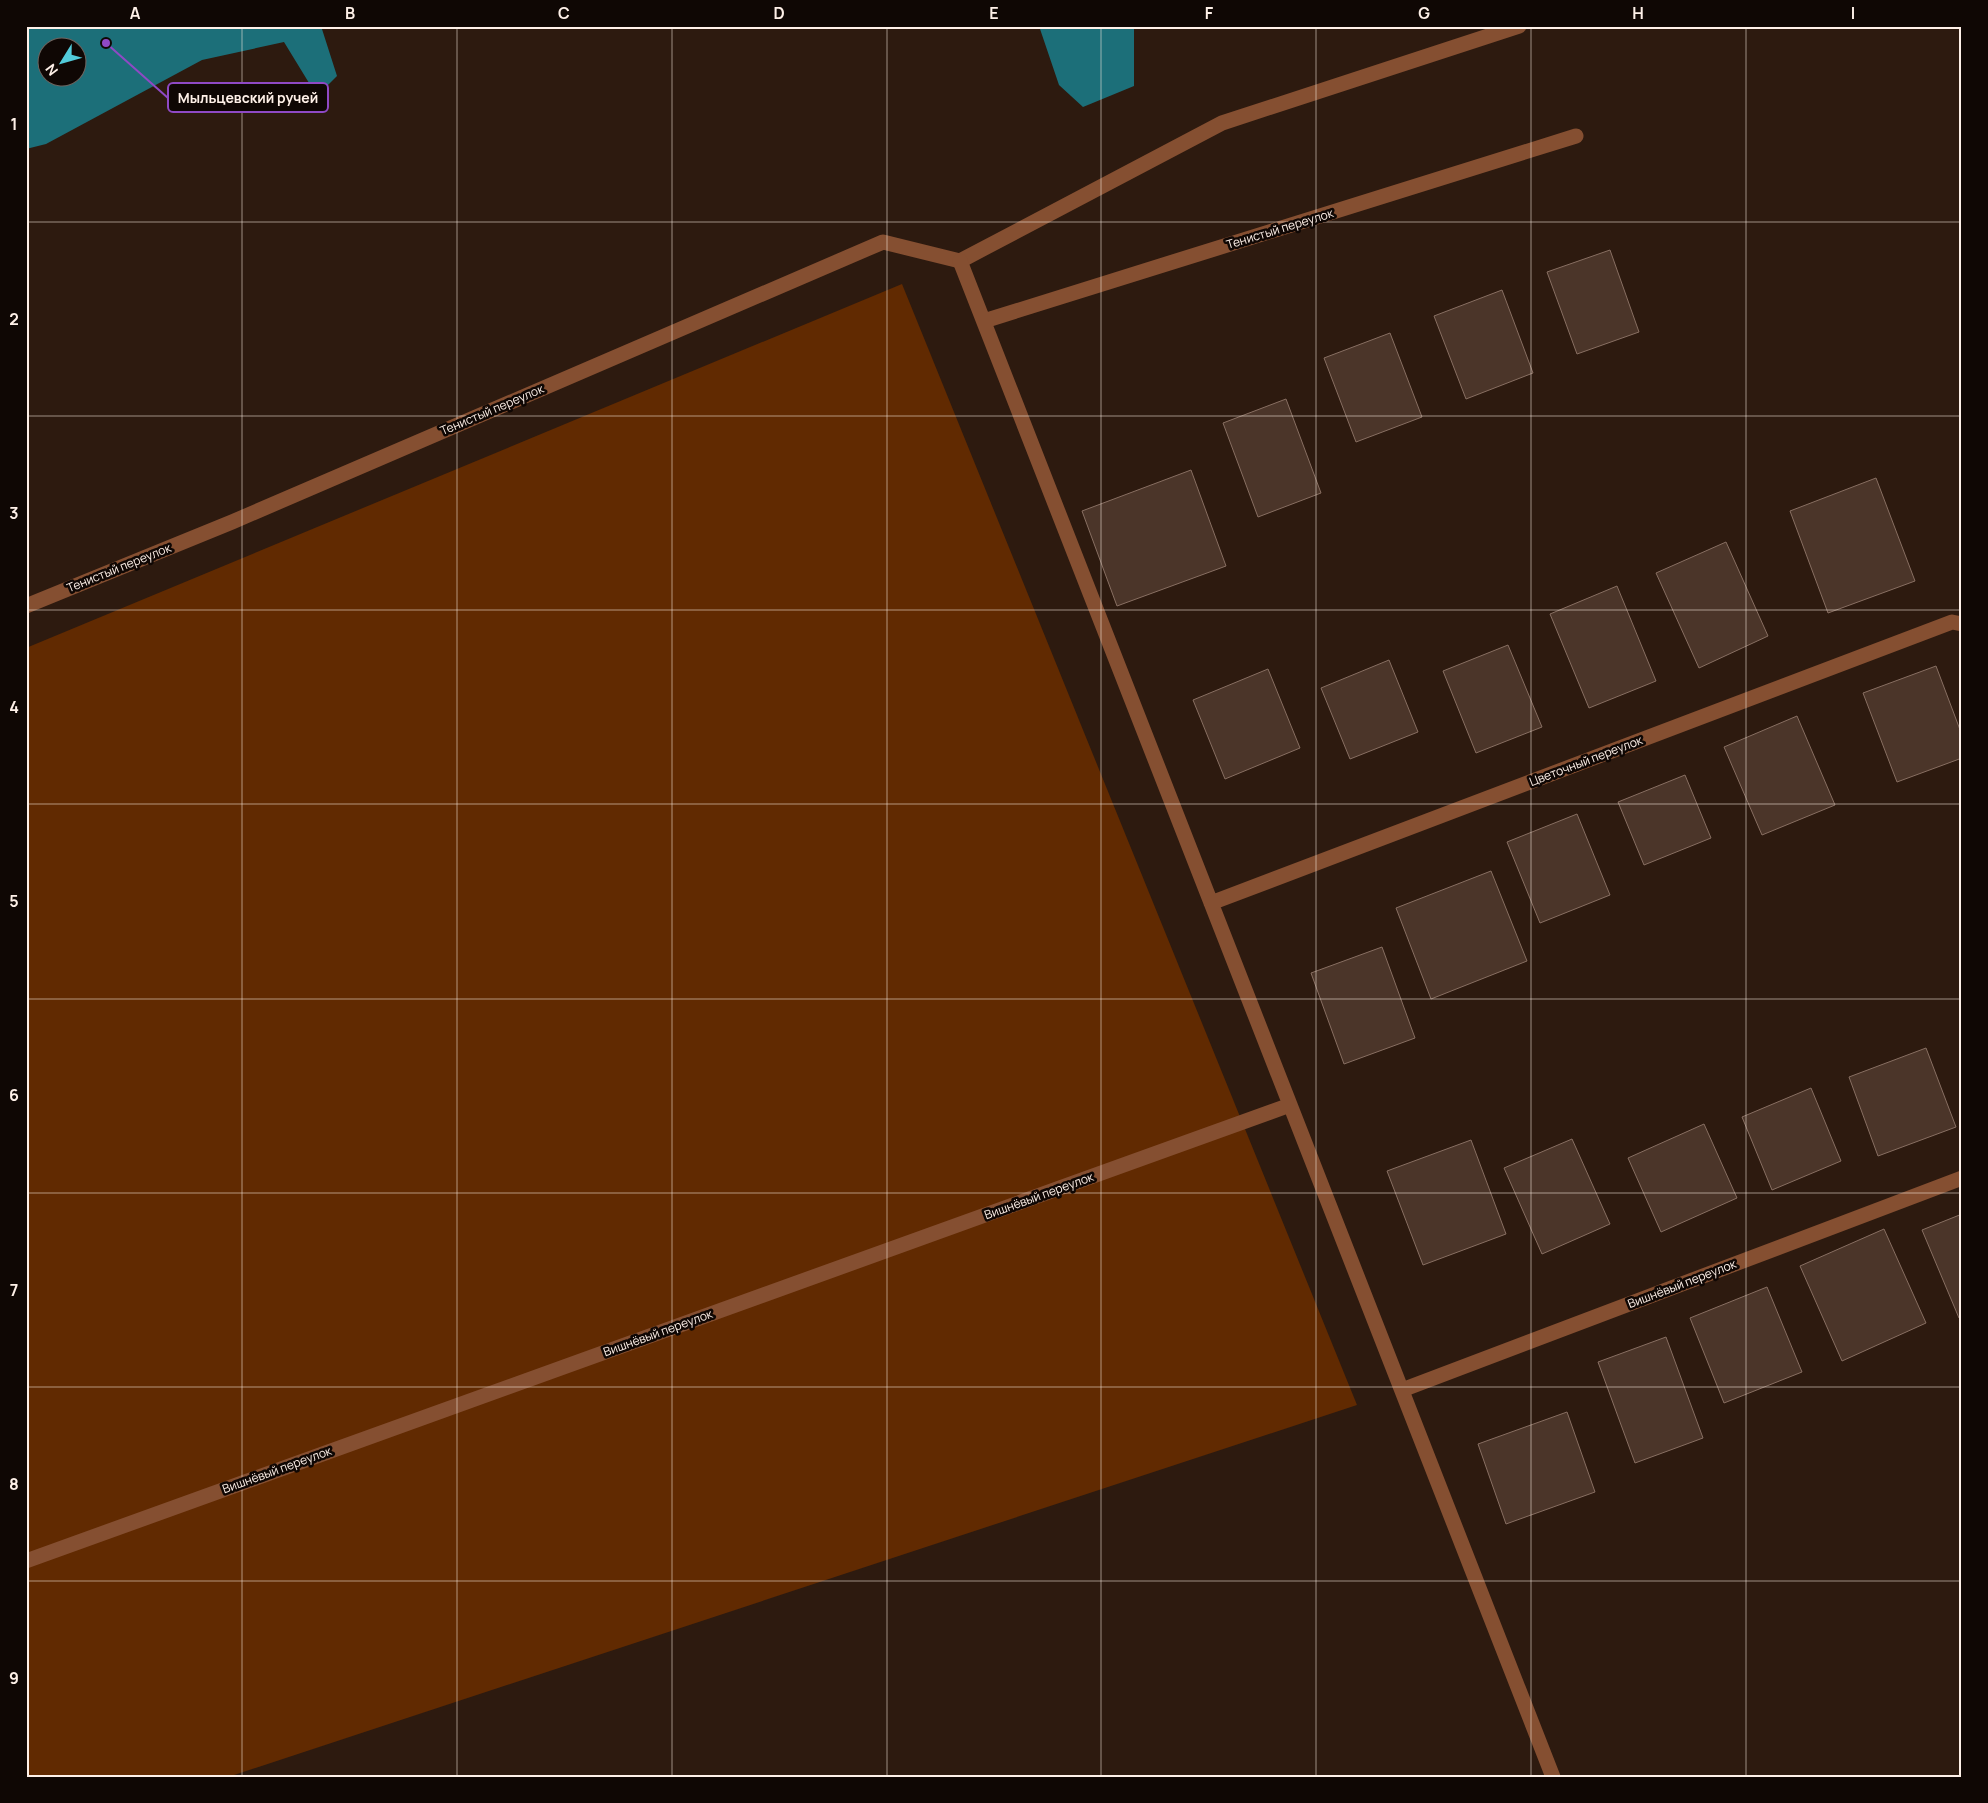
<svg xmlns="http://www.w3.org/2000/svg" width="1988" height="1803" viewBox="0 0 1988 1803" font-family="Manrope,sans-serif">
  <style>
    .green { fill: #612a01 }
    .water { fill: #1c6f79; fill-rule: evenodd }
    .building { fill: #4b3529; stroke: #886f62 }
    .lines { fill: none; stroke-linecap: round; stroke-linejoin: round }
    .lane { stroke: #854f31; stroke-width: 15 }
    .street { stroke: #854f31; stroke-width: 15 }
    .grid { fill: none; stroke: #fef0e8; stroke-width: 1; stroke-opacity: 0.55 }
    .labels { text-anchor: middle; stroke-width: 5; stroke-linejoin: round; paint-order: stroke }
    .street-label { font-size: 12px; fill: #fef0e8; stroke: #0f0704 }
    .leader { fill: none; stroke: #8f49c5; stroke-width: 2 }
    .callout-dot { fill: #8f49c5; stroke: #0f0704; stroke-width: 2 }
    .callout { fill: #0f0704; stroke: #8f49c5; stroke-width: 2 }
    .callout-label { font-size: 14px; text-anchor: middle; font-weight: bold; fill: #fef0e8 }
    .neatline { fill: none; stroke: #fef0e8; stroke-width: 2 }
    .grid-label { font-size: 16px; text-anchor: middle; font-weight: bold; fill: #fef0e8 }
  </style>
  <rect width="100%" height="100%" fill="#2d1a0f"/>
  <!-- green -->
  <path class="green" d="M902,284l455,1121 -1129,372h-202v-1129z"/>
  <!-- water -->
  <path class="water" d="M26,26h295l16,50 -20,20 -33,-54 -82,18 -156,84 -20,5zM48,48h30v30h-30z
    M1039,26h95v60l-51,21 -24,-22z"/>
  <!-- building -->
  <path class="building" d="M1610,250l29,82 -62,22 -30,-82z
    M1502,290l31,83 -67,26 -32,-83z
    M1390,333l32,84 -66,25 -32,-84z
    M1286,399l35,94 -63,24 -35,-94z
    M1191,470l35,96 -109,40 -35,-95z
    M1876,478l39,103 -87,32 -38,-102z
    M1726,542l42,94 -69,32 -43,-95z
    M1617,586l39,95 -67,27 -39,-94z
    M1508,645l34,82 -66,26 -33,-82z
    M1389,660l29,72 -68,27 -29,-71z
    M1936,666l26,69v23l-65,24 -34,-89z
    M1268,669l32,79 -75,31 -32,-79z
    M1797,716l38,89 -73,30 -38,-88z
    M1685,775l26,63 -67,27 -26,-63z
    M1577,814l33,81 -70,28 -33,-81z
    M1491,871l36,90 -96,38 -35,-91z
    M1382,947l33,91 -71,26 -33,-91z
    M1926,1048l30,79 -78,29 -29,-79z
    M1811,1088l30,73 -69,29 -30,-73z
    M1704,1124l33,74 -76,34 -33,-74z
    M1572,1139l38,85 -68,30 -38,-86z
    M1471,1140l35,94 -83,31 -36,-94z
    M1962,1214v103l-3,1 -37,-88z
    M1884,1229l42,94 -84,38 -42,-95z
    M1767,1287l35,85 -78,31 -34,-85z
    M1666,1337l37,101 -68,25 -37,-101z
    M1567,1412l28,80 -89,32 -28,-80z"/>
  <g class="lines">
    <!-- lane -->
    <path class="lane" d="M26,606l206,-84 651,-280 77,19 262,-138 297,-97"/>
    <!-- street -->
    <path class="street" d="M960,261l593,1516
      M984,321l592,-185
      M1211,903l741,-281 10,2
      M1402,1390l560,-212
      M26,1561l1264,-456"/>
  </g>
  <!-- grid -->
  <path class="grid" d="M242,26v1751M457,26v1751M672,26v1751M887,26v1751M1101,26v1751M1316,26v1751M1531,26v1751M1746,26v1751M26,222h1936M26,416h1936M26,610h1936M26,804h1936M26,999h1936M26,1193h1936M26,1387h1936M26,1581h1936"/>
  <g class="labels">
    <!-- street labels -->
    <g class="street-label">
      <text transform="translate(1280 229) rotate(-17)" y="4">Тенистый переулок</text>
      <text transform="translate(492 410) rotate(-23)" y="4">Тенистый переулок</text>
      <text transform="translate(119 568) rotate(-22)" y="4">Тенистый переулок</text>
      <text transform="translate(1586 761) rotate(-21)" y="4">Цветочный переулок</text>
      <text transform="translate(1039 1196) rotate(-20)" y="4">Вишнёвый переулок</text>
      <text transform="translate(1682 1284) rotate(-21)" y="4">Вишнёвый переулок</text>
      <text transform="translate(658 1333) rotate(-20)" y="4">Вишнёвый переулок</text>
      <text transform="translate(277 1470) rotate(-20)" y="4">Вишнёвый переулок</text>
    </g>
  </g>
  <!-- callouts -->
  <path class="leader" d="M106 43L168 98"/>
  <circle class="callout-dot" cx="106" cy="43" r="5"/>
  <rect class="callout" x="168" y="83" width="160" height="29" rx="5"/>
  <g class="callout-label">
    <text x="248" y="103">Мыльцевский ручей</text>
  </g>
  <!-- border -->
  <rect width="1988" height="1803" fill="none" stroke="#0f0704" stroke-width="55"/>
  <!-- north arrow -->
  <g transform="translate(62 62) rotate(233)"><circle r="24" fill="#0f0704" stroke="#6f645f"/>
  <path d="M0-4L9 19L0 12L-9 19Z" fill="#52cbda"/>
  <text y="-8" font-size="14" font-weight="bold" text-anchor="middle" fill="#fef0e8">N</text>
  </g>
  <rect x="28" y="28" width="1932" height="1748" class="neatline"/>
  <g class="grid-label">
    <text x="135" y="19">A</text>
    <text x="350" y="19">B</text>
    <text x="564" y="19">C</text>
    <text x="779" y="19">D</text>
    <text x="994" y="19">E</text>
    <text x="1209" y="19">F</text>
    <text x="1424" y="19">G</text>
    <text x="1638" y="19">H</text>
    <text x="1853" y="19">I</text>
    <text x="14" y="130">1</text>
    <text x="14" y="325">2</text>
    <text x="14" y="519">3</text>
    <text x="14" y="713">4</text>
    <text x="14" y="907">5</text>
    <text x="14" y="1101">6</text>
    <text x="14" y="1296">7</text>
    <text x="14" y="1490">8</text>
    <text x="14" y="1684">9</text>
  </g>
</svg>
